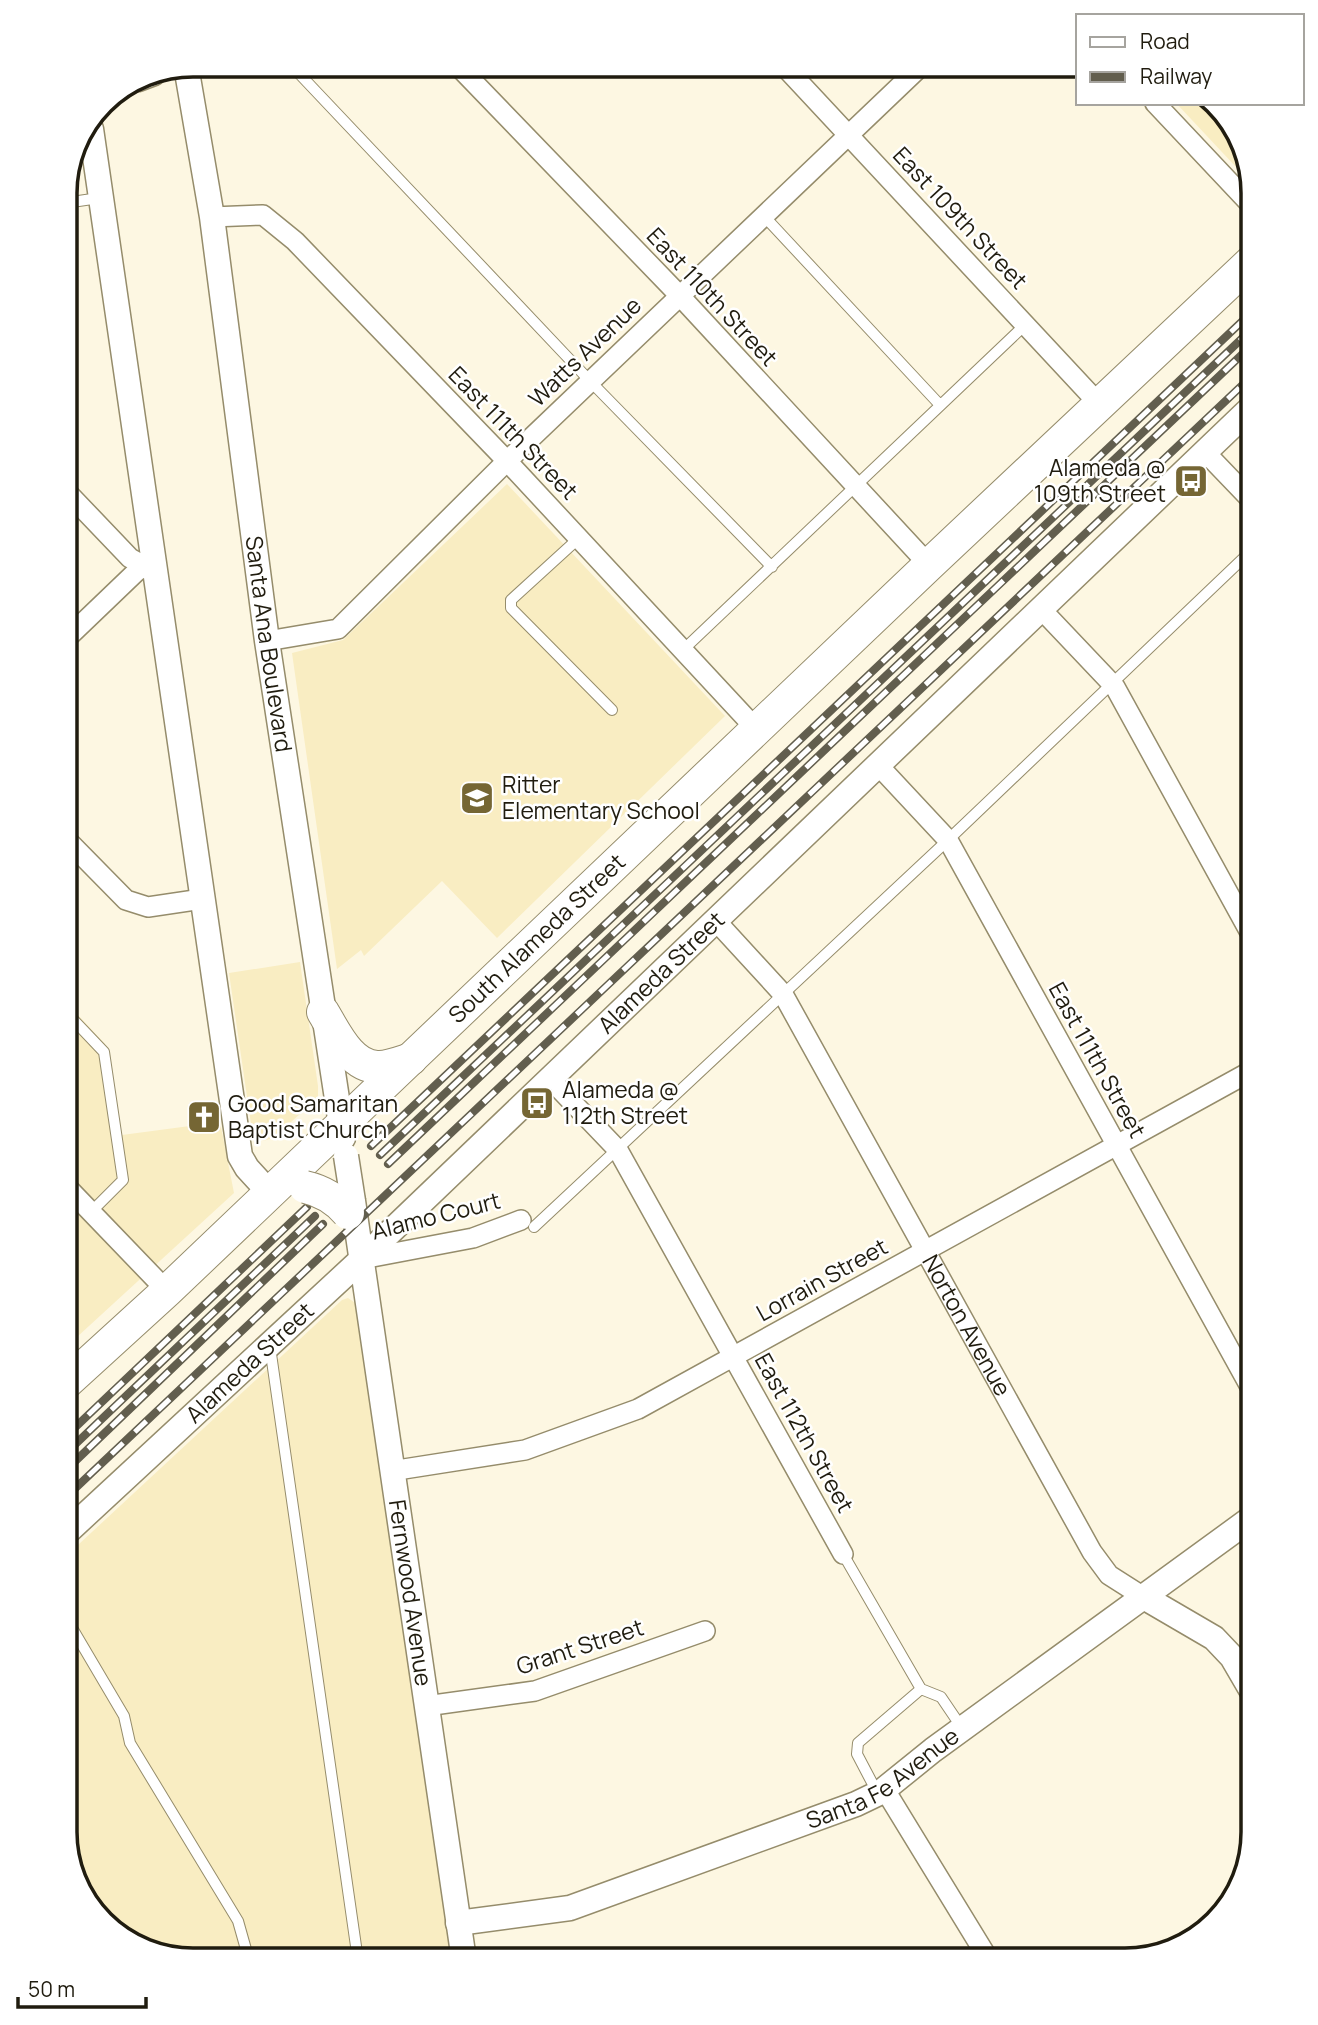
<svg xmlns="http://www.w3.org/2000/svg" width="1318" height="2025" viewBox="0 0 1318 2025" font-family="Manrope,sans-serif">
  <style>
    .built { fill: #f9edc2 }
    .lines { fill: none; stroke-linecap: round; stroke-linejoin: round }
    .service-casing { stroke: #958c6b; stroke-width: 12 }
    .minor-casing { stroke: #958c6b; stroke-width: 22 }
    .tertiary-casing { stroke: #958c6b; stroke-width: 27 }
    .primary-casing { stroke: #958c6b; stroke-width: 34 }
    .service { stroke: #fff; stroke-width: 10 }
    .minor { stroke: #fff; stroke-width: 19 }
    .tertiary { stroke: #fff; stroke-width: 24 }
    .primary { stroke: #fff; stroke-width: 32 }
    .rail-casing { stroke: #625e4e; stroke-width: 8 }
    .rail { stroke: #fff; stroke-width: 5; stroke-dasharray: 16; stroke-linecap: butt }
    .tertiary-bridge-casing { stroke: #958c6b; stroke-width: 27; stroke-linecap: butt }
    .primary-bridge-casing { stroke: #958c6b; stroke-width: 34; stroke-linecap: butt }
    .tertiary-bridge { stroke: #fff; stroke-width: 24 }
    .primary-bridge { stroke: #fff; stroke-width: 32 }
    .labels { text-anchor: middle; stroke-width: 5; stroke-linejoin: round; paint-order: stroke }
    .street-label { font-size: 23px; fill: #201c0f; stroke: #fff }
    .poi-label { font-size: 23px; fill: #201c0f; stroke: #fff; text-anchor: start }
    .rim { fill: none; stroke: #201c0f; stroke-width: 3.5 }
  </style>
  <rect width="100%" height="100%" fill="#fdf7e2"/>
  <!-- built -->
  <path class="built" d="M1176,103h35l29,33 11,47z
    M507,484l218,232 -228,222 -55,-57 -78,75 -3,-6 -24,19 -45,-316 51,-13z
    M300,962l18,124v12l-45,40 -10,3 -4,-2 -8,-15 -22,-151z
    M65,1001l40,43 17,91 98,-13 14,71 -169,155z
    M348,1298l9,6 96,656h-268l-63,-21 -44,-50 -13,-57v-275l277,-257z"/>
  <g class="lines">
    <!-- service casing -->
    <g class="service-casing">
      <path id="service" d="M291,65l299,316 182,186
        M1209,103l21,22
        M65,203l34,-5
        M764,216l176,189
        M579,538l-68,62v8l101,102
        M683,650l342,-325
        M65,810l4,29
        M65,1011l39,41 19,128 -32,32
        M534,1227l414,-387 305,-291
        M270,1347l88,613
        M843,1554l78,135 20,8 21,31
        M65,1616l59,100 6,27 108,178 11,39
        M878,1794l-21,-40 1,-11 63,-54"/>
    </g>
    <!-- minor casing -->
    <g class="minor-casing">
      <g id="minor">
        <path d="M457,65l223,231 249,269"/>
        <path d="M783,65l317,340"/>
        <path d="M1155,103l98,104"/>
        <path d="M212,217l51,-2 32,26 212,220 250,269"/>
        <path d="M1205,452l48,50"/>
        <path d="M65,490l65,68 9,5 13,-2"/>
        <path d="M1041,609l74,78 138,251"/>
        <path d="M65,640l72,-69 15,-10"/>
        <path d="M267,641l71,-12 169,-168 415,-396"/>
        <path d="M878,765l70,75 305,552"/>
        <path d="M65,838l61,62 22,7 54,-8"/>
        <path id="s1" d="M716,921l67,73 309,558 17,23 33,21"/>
        <path d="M550,1079l68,71 225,404"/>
        <path d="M65,1185l102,106"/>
        <path d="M362,1259l111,-21 48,-18"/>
        <path d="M391,1471l134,-21 113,-41 615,-339"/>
        <path d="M426,1706l109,-15 170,-60"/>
        <path d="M885,1790l104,170"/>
      </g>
    </g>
    <!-- tertiary casing -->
    <g class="tertiary-casing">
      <g id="tertiary">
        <path id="s2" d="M186,66l26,151 55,424 76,497"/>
        <path d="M138,79l16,-6"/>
        <path d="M91,129l149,1027 7,12 22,24"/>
        <path id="s3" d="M353,1201l111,759"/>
        <path id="s4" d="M65,1534l297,-275 891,-853"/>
        <path d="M1142,1596l72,42 18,19 21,36"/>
        <path id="s5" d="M458,1923l112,-15 286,-104 25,-12 52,-42 320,-233"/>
      </g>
    </g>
    <!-- primary casing -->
    <g class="primary-casing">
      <g id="primary">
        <path d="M323,1012c12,20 28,56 56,55 10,0 22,-5 32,-8"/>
        <path id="s6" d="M65,1384l102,-93 762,-726 324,-305"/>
      </g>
    </g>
    <!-- service -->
    <use href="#service" class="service"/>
    <!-- minor -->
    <use href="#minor" class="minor"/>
    <!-- tertiary -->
    <use href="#tertiary" class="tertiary"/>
    <!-- primary -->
    <use href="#primary" class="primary"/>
    <!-- rail casing -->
    <g class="rail-casing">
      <path id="rail" d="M371,1146l882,-835
        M380,1155l873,-827
        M388,1164l865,-820
        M65,1437l242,-230
        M65,1454l250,-238
        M65,1471l258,-247
        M65,1498l1188,-1123"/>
    </g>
    <!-- rail -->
    <use href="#rail" class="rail"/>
    <!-- tertiary-bridge casing -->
    <g class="tertiary-bridge-casing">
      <path id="tertiary-bridge" d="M346,1156l7,45"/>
    </g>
    <!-- primary-bridge casing -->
    <g class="primary-bridge-casing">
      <path id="primary-bridge" d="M305,1187c18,4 31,12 43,26"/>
    </g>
    <!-- tertiary-bridge -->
    <use href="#tertiary-bridge" class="tertiary-bridge"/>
    <!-- primary-bridge -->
    <use href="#primary-bridge" class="primary-bridge"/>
  </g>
  <!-- icons -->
  <defs>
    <g id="bus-square" transform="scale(1.75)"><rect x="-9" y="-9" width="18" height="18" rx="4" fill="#756634" stroke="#fff"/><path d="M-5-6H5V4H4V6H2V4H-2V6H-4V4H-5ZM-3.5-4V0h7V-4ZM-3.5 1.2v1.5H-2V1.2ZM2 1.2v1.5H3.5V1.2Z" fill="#fff"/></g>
    <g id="school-square" transform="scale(1.75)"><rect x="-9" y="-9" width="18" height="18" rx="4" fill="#756634" stroke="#fff"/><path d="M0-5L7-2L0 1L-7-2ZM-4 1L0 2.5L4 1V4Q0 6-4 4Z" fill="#fff"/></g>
    <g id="church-square" transform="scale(1.75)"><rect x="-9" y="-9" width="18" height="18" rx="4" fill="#756634" stroke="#fff"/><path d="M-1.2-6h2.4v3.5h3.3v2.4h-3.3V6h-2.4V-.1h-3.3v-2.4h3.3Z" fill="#fff"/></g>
  </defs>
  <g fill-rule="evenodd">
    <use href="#bus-square" x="1191" y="481"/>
    <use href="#school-square" x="477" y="798"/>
    <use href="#bus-square" x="537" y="1103"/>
    <use href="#church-square" x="204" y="1117"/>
  </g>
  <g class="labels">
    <!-- street labels -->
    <g class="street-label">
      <text transform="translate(960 218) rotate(47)" y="8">East 109th Street</text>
      <text transform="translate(712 297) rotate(47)" y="8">East 110th Street</text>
      <text transform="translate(585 352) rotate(-44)" y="8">Watts Avenue</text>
      <text transform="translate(513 433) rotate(46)" y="8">East 111th Street</text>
      <text dy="8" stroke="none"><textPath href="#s2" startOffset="584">Santa Ana Boulevard</textPath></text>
      <text dy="8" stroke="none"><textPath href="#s6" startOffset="649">South Alameda Street</textPath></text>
      <text dy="8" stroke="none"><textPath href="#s4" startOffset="819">Alameda Street</textPath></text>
      <text transform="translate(1097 1060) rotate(61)" y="8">East 111th Street</text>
      <text transform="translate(436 1216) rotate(-14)" y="8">Alamo Court</text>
      <text transform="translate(822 1280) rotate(-29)" y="8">Lorrain Street</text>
      <text dy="8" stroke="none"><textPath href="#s1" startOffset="478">Norton Avenue</textPath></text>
      <text dy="8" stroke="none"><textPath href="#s4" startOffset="252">Alameda Street</textPath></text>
      <text transform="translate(804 1433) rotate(61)" y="8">East 112th Street</text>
      <text dy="8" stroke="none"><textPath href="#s3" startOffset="396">Fernwood Avenue</textPath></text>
      <text transform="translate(580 1647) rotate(-18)" y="8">Grant Street</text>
      <text dy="8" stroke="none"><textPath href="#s5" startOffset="453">Santa Fe Avenue</textPath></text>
    </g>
    <!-- poi labels -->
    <g class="poi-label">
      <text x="1166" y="476" text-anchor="end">Alameda @<tspan x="1166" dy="26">109th Street</tspan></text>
      <text x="502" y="793">Ritter<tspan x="502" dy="26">Elementary School</tspan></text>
      <text x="562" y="1098">Alameda @<tspan x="562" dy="26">112th Street</tspan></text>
      <text x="228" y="1112">Good Samaritan<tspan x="228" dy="26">Baptist Church</tspan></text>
    </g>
  </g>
  <!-- crop -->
  <path d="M0 0H1318V2025H0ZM193 77H1125A116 116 0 0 1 1241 193V1832A116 116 0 0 1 1125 1948H193A116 116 0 0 1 77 1832V193A116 116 0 0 1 193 77Z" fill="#fff" fill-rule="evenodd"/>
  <path class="rim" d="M193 77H1125A116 116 0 0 1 1241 193V1832A116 116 0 0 1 1125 1948H193A116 116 0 0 1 77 1832V193A116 116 0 0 1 193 77Z"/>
  <!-- legend -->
  <rect x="1076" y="14" width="228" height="91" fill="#ffffff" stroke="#a6a49f" stroke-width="2"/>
  <rect x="1090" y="37" width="35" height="10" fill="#ffffff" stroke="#a6a49f" stroke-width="2"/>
  <text x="1140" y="49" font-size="21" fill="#201c0f">Road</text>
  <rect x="1090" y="72" width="35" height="10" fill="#625e4e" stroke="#a6a49f" stroke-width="2"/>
  <text x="1140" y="84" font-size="21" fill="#201c0f">Railway</text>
  <!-- scale -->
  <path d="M18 1997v10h128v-10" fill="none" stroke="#201c0f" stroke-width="3.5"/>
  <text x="28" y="1997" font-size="21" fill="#201c0f" stroke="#ffffff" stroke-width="5" paint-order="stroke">50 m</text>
</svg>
